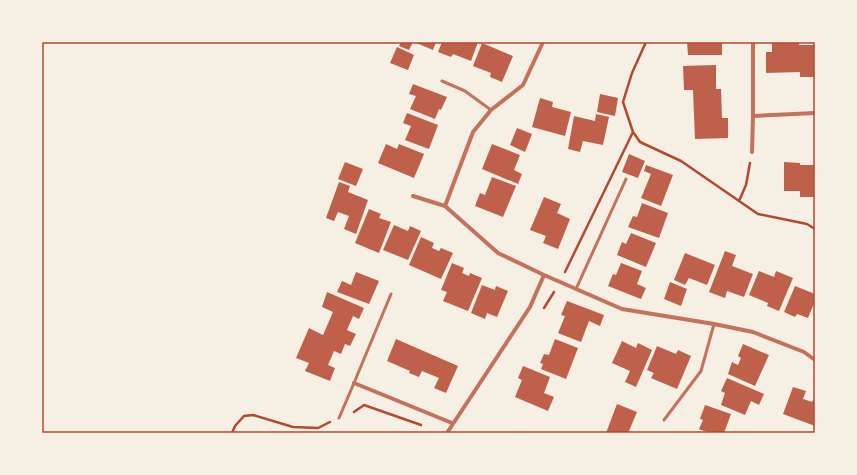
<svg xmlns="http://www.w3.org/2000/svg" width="857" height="475" viewBox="0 0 857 475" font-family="'Archivo Narrow',sans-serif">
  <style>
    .building { fill: #bf614a }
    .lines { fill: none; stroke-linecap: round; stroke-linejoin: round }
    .path { stroke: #b5482f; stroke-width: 2.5 }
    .service { stroke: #c5725c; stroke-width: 3 }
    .minor { stroke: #c5725c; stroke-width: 4 }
    .neatline { fill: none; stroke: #b5482f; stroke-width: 1.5 }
  </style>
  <rect width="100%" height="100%" fill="#f6efe4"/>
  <!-- building -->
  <path class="building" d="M401,42h12l-4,8 -10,-4z
    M414,42h22l-3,8z
    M442,42h36l-7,19 -18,-7 -2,3 -13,-5z
    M687,42h35v13h-34z
    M772,42h27v3h16v32h-15v-5l-34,1v-21h6z
    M482,43l31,13 -11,26 -12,-5 1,-4 -18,-7z
    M397,47l17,8 -6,15 -18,-7z
    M716,65v24h5l1,29h6v20l-33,1 -2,-49h-9l-1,-24z
    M413,84l34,13 -6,13 -2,-1 -4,10 -25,-10 6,-13 -7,-2z
    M600,94l18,4 -3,18 -18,-4z
    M540,98l13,4 -1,5 19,5 -6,24 -33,-9z
    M407,113l31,12 -9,24 -24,-9 6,-14 -8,-3z
    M596,114l13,3 -6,28 -20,-4 -3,11 -12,-3 6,-33 21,5z
    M517,128l15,6 -7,18 -15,-7z
    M386,144l11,5 2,-5 25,10 -10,24 -36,-15z
    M492,144l28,11 -6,15 8,4 -4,10 -36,-15z
    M629,154l16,7 -7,17 -16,-6z
    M345,162l18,7 -7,17 -18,-7z
    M784,162l16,1v2h15v32h-15v-6h-16z
    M646,165l27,10 -12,31 -20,-8 10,-24 -7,-3z
    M492,177l24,9 -13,31 -28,-11 5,-13 5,2z
    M339,182l11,4 -2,6 20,8 -12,34 -12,-5 5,-13 -11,-4 -4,9 -8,-3z
    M544,197l17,7 -4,9 13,6 -12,30 -15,-6 3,-7 -16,-6z
    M642,203l26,10 -9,25 -31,-11 5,-11 4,1z
    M369,209l12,5 -2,4 12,4 -12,31 -24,-10z
    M394,225l14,6 2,-5 11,5 -13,29 -25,-10z
    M631,233l25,10 -10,24 -29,-12 5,-13 4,2z
    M421,237l13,6 -2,5 7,3 2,-3 12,5 -12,26 -32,-14z
    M725,251l11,4 -4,11 21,8 -9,23 -17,-6 -2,7 -16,-6z
    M685,253l30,12 -8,20 -18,-7 -4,7 -11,-5z
    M452,263l12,5 -2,5 7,3 1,-3 12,5 -14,33 -25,-10 4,-9 -6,-2z
    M621,263l21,8 -5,13 9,4 -5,11 -33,-13 5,-12 3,1z
    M759,271l15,6 2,-6 17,7 -14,33 -12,-5 1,-3 -19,-8z
    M356,272l23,9 -10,23 -32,-12 5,-11 9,4z
    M670,282l17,7 -6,17 -17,-7z
    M482,285l13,5 1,-4 12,5 -11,26 -10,-4 -2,6 -14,-6z
    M795,286l20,8v7l-7,17 -11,-4 -2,3 -11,-5z
    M327,292l37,16 -5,11 -6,-3 -6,14 9,4 -6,12 -5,-2 -4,10 -7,-3 -6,14 7,3 -5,13 -25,-10 4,-8 -13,-5 13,-30 14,7 10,-23 -11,-5z
    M567,301l37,14 -4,11 -11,-5 -8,21 -23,-9 7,-17 -4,-1z
    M396,339l62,27 -12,27 -12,-5 5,-10 -17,-7 -3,6 -10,-4 1,-2 -23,-10z
    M555,339l23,9 -12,31 -25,-10 2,-5 -3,-1 4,-9 5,1z
    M622,341l14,7 2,-5 14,7 -16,37 -11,-5 5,-11 -18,-8z
    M743,344l26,11 -14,31 -27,-12 4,-12 6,3 3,-7 -3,-2z
    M657,346l19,8 2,-4 13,6 -14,33 -26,-11 3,-5 -7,-3z
    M523,366l27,11 -6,16 10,4 -6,14 -33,-14 7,-17 -4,-2z
    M727,378l37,16 -5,11 -8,-4 -6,14 -24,-10 4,-12 -4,-2z
    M793,387l13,4 -3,8 9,3 2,-4h1v28l-32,-12z
    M617,404l20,8 -8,19 4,2h-27z
    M705,405l26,9 -7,19h-15l-10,-4 4,-9 -3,-1z"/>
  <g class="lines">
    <!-- path -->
    <path class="path" d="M633,132l7,10 41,19 77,53 49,10 8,5
      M739,201l7,-16 4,-22
      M565,272l68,-140 -10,-30 9,-29 14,-31
      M544,308l10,-16
      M354,412l10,-7 57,20
      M232,433l3,-7 9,-10 9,-1 40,12 25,1 12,-6"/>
    <!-- service -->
    <path class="service" d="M442,81l23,10 26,19
      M576,289l50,-110
      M339,418l15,-35 37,-89
      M664,420l37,-49 13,-47"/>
    <!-- minor -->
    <path class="minor" d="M543,42l-20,43 -32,25 -18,22 -28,74 53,47 46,22 78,34 92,15 39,8 51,20 11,8
      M753,116l62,-3
      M752,152l1,-36v-74
      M413,196l32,10
      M354,383l98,40
      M447,433l83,-126 14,-32"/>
  </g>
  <!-- border -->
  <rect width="857" height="475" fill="none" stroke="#f6efe4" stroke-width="86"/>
  <rect x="43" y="43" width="771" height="389" class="neatline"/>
</svg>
